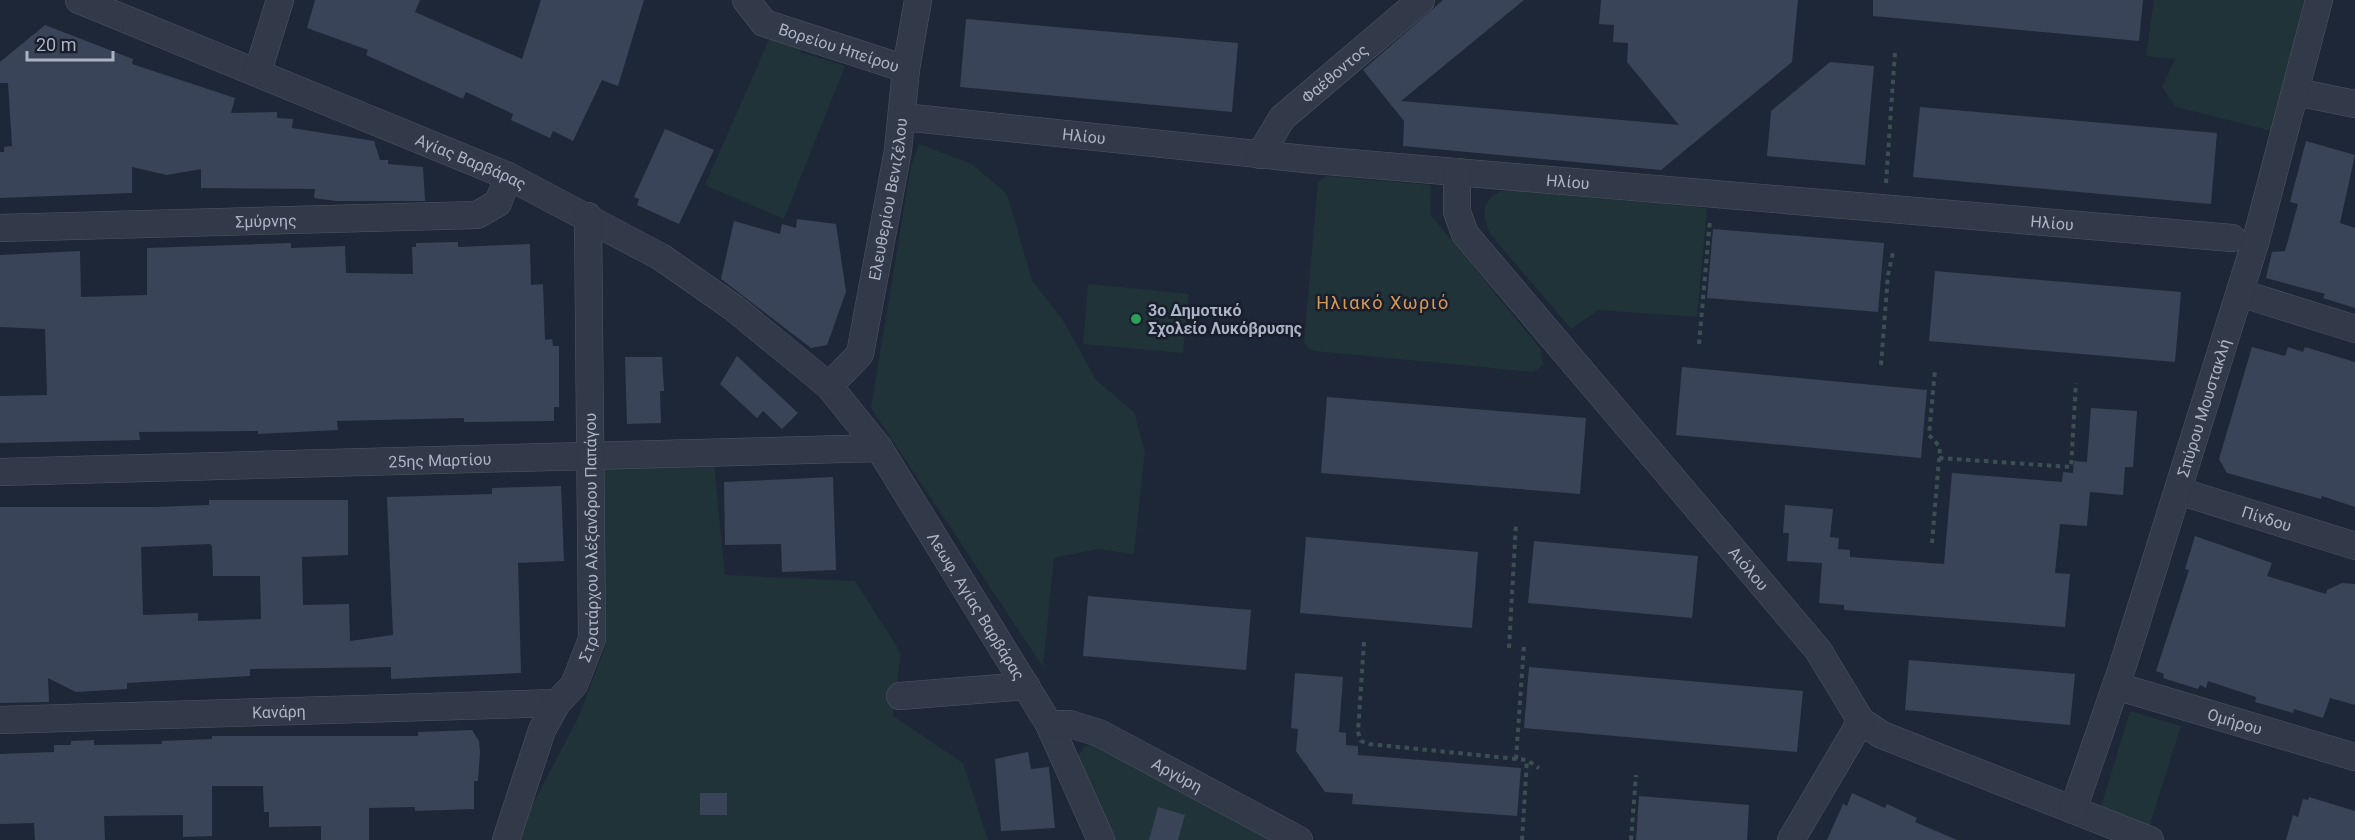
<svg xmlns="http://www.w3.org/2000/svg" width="2355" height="840" viewBox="0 0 2355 840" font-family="Roboto,sans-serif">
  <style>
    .green { fill: #203338 }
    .building { fill: #3a4458; fill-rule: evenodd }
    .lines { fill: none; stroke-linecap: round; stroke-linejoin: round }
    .minor-casing { stroke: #4f5666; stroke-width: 28 }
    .path { stroke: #3b4f53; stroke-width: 4; stroke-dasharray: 4.5 4.5; stroke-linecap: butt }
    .minor { stroke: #323948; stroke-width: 27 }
    .leisure-dot { fill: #2e9e5b; stroke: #181e2c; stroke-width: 2 }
    .labels { text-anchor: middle; stroke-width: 5; stroke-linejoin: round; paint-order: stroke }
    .street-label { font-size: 16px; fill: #acb3c5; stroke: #181e2c }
    .poi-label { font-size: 16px; font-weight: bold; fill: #acb3c5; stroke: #181e2c; text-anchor: start }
    .neighbourhood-label { font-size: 18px; letter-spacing: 1.5px; fill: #d89954; stroke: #181e2c }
  </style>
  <rect width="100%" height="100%" fill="#1e2737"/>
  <!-- green -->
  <path class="green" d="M2154,0h150l-32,131 -96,-24 -14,-20 13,-28 -29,-3z
    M772,33l30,13 -2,6 45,14 -61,153 -79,-34z
    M919,144l53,20 35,30 25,86 32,42 32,58 38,32 11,40 -11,102 -37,-5 -43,9 -11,109 -172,-259 40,-242z
    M1326,176l105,9 -1,29 110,134 3,17 -10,7 -218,-21 -7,-3 -4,-6 14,-160z
    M1506,190l201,18 -10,109 -99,-7 -27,19 -80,-94c-11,-20 -10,-39 15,-45z
    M1088,284l101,10 -6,59 -100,-9z
    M598,462l116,1 11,112 130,6 46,72 -8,63 70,47 25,77h-469l6,-21 54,-103 27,-72z
    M2130,711l51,15 -32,101 -48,-20z
    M1102,744l169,96h-161l-32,-72 1,-14 6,-8z"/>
  <!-- building -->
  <path class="building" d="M315,0h105l-5,12 107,47 19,-59h103l-26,86 -16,-6 -29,61 -20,-10 -3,7 -39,-18 2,-6 -47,-22 -3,7 -97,-44 2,-5 -61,-22z
    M1443,0h81l-123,101 278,24 -52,-63 1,-19 -15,-1 1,-17 -15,-1 2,-24h197l-6,62 -131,108 -258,-24 1,-25 -41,-51z
    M1873,0h270l-4,41 -266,-25z
    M966,19l272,24 -6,69 -272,-25z
    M45,25l88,34 -1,5 103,34 -4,15 46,-1v6l16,1 -1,9 82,13 6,19h8v4l35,3 2,34h-89l-22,-3 1,-9 -114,-1v-19l-34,6 -35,-8v26l-132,5v-46h4v-5l8,-1 -4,-63h-8v-21z
    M1830,62l44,4 -9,99 -98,-9 4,-45z
    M1920,107l297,26 -6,71 -298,-27z
    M665,129l49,21 -35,74 -42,-19 2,-6 -5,-2z
    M2306,141l49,14 -15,68 15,5v80l-32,-10 2,-4 -59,-16 6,-26 13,-1 13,-47 -8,-2z
    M797,219l39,5 10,68 -19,53 -16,3 -90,-69 13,-58 46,13 2,-10 14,4z
    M1713,229l171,14 -6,69 -171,-14z
    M458,242v5l72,-3 1,41 12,-1 2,56 7,-1 1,7h6v61h-5v14l-90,1v-4l-127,3 1,9 -80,4v-3l-119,1 1,8 -140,3v-47l47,-1 -2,-66 -45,-2v-72l80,-4 1,46 66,-2v-47l144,-5v5l54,-2 1,27 67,1 -1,-27h4v-4z
    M1935,271l246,21 -6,70 -246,-21z
    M2252,347l33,9 3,-9 15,5 2,-5 50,15v145l-33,-11 -1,3 -94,-26 -8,-14z
    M737,356l61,57 -16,16 -19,-18 -6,7 -37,-34z
    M625,357h37l2,34h-4l1,32 -34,1z
    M1682,367l245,23 -6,68 -245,-23z
    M1327,397l259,21 -6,76 -259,-21z
    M2091,408l46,3 -4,56h-8l-2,28 -33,-3 -3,34 -27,-2 -5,49 15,1 -5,53 -221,-17v-5l-25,-2 3,-40 -35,-2 2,-28h-6l2,-28 48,4 -3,28 9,1 -1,11 12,1v7l94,7 8,-91 110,9 1,-10 10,1 1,-12 13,1z
    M833,477l3,93 -54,2 -1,-28 -56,1 -1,-63z
    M561,486l3,75 -46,2 3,110 -130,6v-12l-141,2v7l-123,7v6l-51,3 -28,-14 1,24 -49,1v-196h156l53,-2v-5h139v55l-46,2 1,48 46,-1 1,37 43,-6 -6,-138 105,-3v-6zM210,544l2,2 1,30h47l1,43 -63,2v-8l-55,2 -2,-68z
    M2195,536l77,27 -5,13 59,18 1,-4 15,-7 13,1v121l-25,-7 -7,20 -29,-9 -1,4 -38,-11 1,-5 -48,-16 -2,7 -6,-3 -2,4 -35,-11 1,-4 -8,-3 33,-101 -4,-1z
    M1306,537l172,15 -6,76 -172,-15z
    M1534,541l164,15 -6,62 -164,-15z
    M1088,596l163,14 -5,60 -163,-14z
    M1909,660l166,14 -5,51 -165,-15z
    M1529,667l274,24 -6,61 -273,-24z
    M1295,673l48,4 -4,55 7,1v12l12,1v9l163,13 -4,48 -165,-12 1,-10 -28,-2 -29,-41 2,-22 -7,-1z
    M472,730l7,11 1,11 -2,29h-4v28l-59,2v-4l-46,1v32h-48v-14l-52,1v-15h-5l-1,-26h-51v50l-29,1v-22l-79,1 1,24h-70l-1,-17 -34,1v-70l54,-2v-7h17v-4l23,-1v5l68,-1v-3l50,-2v-3h206v-4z
    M1028,752l3,17 18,-2 6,61 -54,3 -6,-72z
    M700,793h27v22h-27z
    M1852,793l33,15 2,-4 30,14 -2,4 42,18h-130l16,-36 4,2z
    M1639,796l110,9 -2,35h-111z
    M2309,797l46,14v29h-69l7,-25 5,2 5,-18 5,1z
    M1158,807l27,8 -7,25h-29z"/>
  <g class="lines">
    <!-- minor casing -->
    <g class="minor-casing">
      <g id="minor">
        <path id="s1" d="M79,0l429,176 153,81 73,51 95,78 50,62 170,276 52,116"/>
        <path id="s2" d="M746,0l18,23 142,46"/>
        <path d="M258,71l22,-71"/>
        <path d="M2296,92l59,12"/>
        <path id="s3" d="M903,117l412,43 917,78"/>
        <path id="s4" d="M1260,155l22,-37 139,-118"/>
        <path id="s5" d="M1457,172v40l8,22 353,416 43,71 21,14 268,105"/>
        <path id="s6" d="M0,228l477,-13 21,-12 10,-27"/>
        <path d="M2240,293l115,36"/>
        <path id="s7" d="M829,386l31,-32 38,-204 8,-81 12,-69"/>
        <path id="s8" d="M0,472l879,-24"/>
        <path id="s9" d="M2179,491l176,55"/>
        <path id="s10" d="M2116,686l239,71"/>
        <path d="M900,696l126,-10"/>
        <path id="s11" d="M0,720l557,-17"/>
        <path id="s12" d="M1049,724h21l29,9 200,107"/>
        <path id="s13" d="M2073,810l51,-148 132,-422 63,-240"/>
        <path id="s14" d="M506,840l36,-110 15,-27 17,-18 18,-46 -4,-423"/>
        <path d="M1791,840l70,-119"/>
      </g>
    </g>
    <!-- path -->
    <path class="path" d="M1886,183l9,-131
      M1699,344l11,-124
      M1881,365l7,-90 5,-23
      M1939,458l132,9 5,-84
      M1932,543l8,-96 -11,-12 6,-65
      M1364,642l-6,90 3,9 8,3 158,16 12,8
      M1509,648l7,-124
      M1516,759l8,-114
      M1522,840l5,-80
      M1631,840l5,-65"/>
    <!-- minor -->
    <use href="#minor" class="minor"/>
  </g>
  <!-- markers -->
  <circle class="leisure-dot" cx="1136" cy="319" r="6"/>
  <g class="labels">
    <!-- street labels -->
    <g class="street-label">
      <text dy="6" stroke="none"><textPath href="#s2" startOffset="108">Βορείου Ηπείρου</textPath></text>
      <text dy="6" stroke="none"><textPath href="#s4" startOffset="112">Φαέθοντος</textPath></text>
      <text dy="6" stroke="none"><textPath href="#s3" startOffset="182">Ηλίου</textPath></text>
      <text dy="6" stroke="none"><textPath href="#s1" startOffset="424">Αγίας Βαρβάρας</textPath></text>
      <text dy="6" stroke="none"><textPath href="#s3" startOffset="668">Ηλίου</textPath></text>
      <text dy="6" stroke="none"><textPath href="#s7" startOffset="202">Ελευθερίου Βενιζέλου</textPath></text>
      <text dy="6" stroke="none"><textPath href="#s6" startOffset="266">Σμύρνης</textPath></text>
      <text dy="6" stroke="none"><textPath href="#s3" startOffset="1154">Ηλίου</textPath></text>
      <text dy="6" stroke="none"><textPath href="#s13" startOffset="423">Σπύρου Μουστακλή</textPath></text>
      <text dy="6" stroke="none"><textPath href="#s8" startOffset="440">25ης Μαρτίου</textPath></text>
      <text dy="6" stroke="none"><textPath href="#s9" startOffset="92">Πίνδου</textPath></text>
      <text dy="6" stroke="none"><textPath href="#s14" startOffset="322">Στρατάρχου Αλέξανδρου Παπάγου</textPath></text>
      <text dy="6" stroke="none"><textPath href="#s5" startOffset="502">Αιόλου</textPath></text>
      <text dy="6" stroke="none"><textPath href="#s1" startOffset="1114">Λεωφ. Αγίας Βαρβάρας</textPath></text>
      <text dy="6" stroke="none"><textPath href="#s11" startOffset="279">Κανάρη</textPath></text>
      <text dy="6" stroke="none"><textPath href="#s10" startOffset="124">Ομήρου</textPath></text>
      <text dy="6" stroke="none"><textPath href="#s12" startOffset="140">Αργύρη</textPath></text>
    </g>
    <!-- poi labels -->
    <g class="poi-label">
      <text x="1148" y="316">3ο Δημοτικό<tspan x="1148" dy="18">Σχολείο Λυκόβρυσης</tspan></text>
    </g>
    <!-- neighbourhood labels -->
    <g class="neighbourhood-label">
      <text x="1383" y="309">Ηλιακό Χωριό</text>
    </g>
  </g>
  <!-- scale -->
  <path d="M27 51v9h86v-9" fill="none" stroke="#acb3c5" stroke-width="3"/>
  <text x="36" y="51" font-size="18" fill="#acb3c5" stroke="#181e2c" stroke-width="4.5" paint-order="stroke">20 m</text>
</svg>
